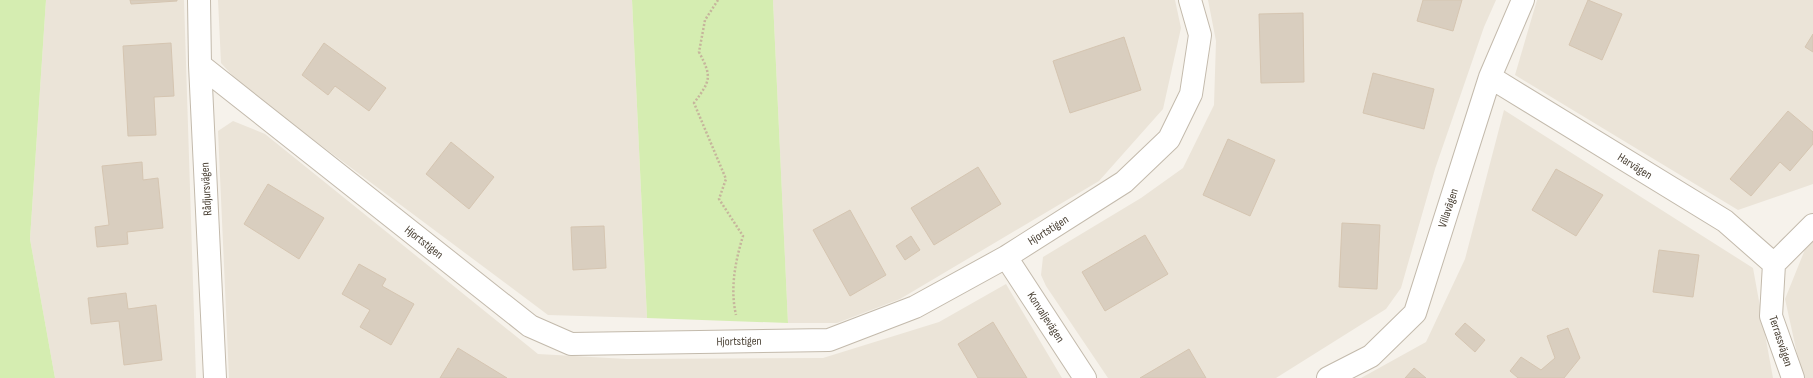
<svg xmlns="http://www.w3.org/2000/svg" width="1813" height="378" viewBox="0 0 1813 378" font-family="'Sofia Sans Condensed',sans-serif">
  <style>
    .residential { fill: #ebe4d8 }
    .green { fill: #d5edb1 }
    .building { fill: #d9cebf; stroke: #d5c5b1 }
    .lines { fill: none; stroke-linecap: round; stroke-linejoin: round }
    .minor-casing { stroke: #c3baac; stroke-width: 24 }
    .path { stroke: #c6b59c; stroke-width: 2.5; stroke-dasharray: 2 2; stroke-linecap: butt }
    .minor { stroke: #fff; stroke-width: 22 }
    .labels { text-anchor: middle; stroke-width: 3; stroke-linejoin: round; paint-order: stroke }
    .street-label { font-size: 12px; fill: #4c4337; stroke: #fff }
  </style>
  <rect width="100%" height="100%" fill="#f6f2eb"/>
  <!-- residential -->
  <path class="residential" d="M46,0h138l12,378h-141l-25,-139z
    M218,0h414l15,318 -99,-3 -305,-228 -22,-24z
    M773,0h402l6,28 -18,81 -64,72 -199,118 -63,24h-49z
    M1208,0h288l-12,27 -49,142 -34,119 -15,21 -110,69h-168l-62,-92 -5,-11 2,-18 98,-59 42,-30 31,-63 2,-64z
    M1537,0h276v184l-75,26 -223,-135z
    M1504,110l249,158 20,110h-412l65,-36 39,-83z
    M233,121l32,13 273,220 89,5 196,-1 116,-36 67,-38 56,94h-833l-11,-247z
    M1813,238v140h-9l-6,-20 -13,-59 23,-57z"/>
  <!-- green -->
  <path class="green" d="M0,0h46l-16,239 25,139h-55z
    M632,0h141l15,323 -141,-5z"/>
  <!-- building -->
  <path class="building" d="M130,0h47v1l-46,3z
    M1423,0h39l-9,31 -36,-10z
    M1588,0l34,14 -20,46 -33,-15z
    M1303,13l1,69 -43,1 -2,-69z
    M1813,34v18l-8,-5z
    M1124,37l17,53 -71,23 -17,-52z
    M171,43l3,53 -20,1 2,38 -28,1 -5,-90z
    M324,43l62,45 -17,23 -34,-25 -7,9 -26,-20z
    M1373,73l61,16 -10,40 -61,-16z
    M1788,111l25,21v12l-23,27 -10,-9 -29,34 -21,-17z
    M1228,139l47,21 -25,56 -47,-21z
    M451,142l43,35 -25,32 -43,-35z
    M142,162l1,18 15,-2 5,50 -36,4 1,12 -31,3 -2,-20 14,-2 -7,-59z
    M978,167l23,37 -67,41 -23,-37z
    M1556,169l47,26 -27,41 -44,-26z
    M268,184l56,34 -25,41 -55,-35z
    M850,210l36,65 -36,21 -37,-66z
    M1342,223l38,2 -3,64 -38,-2z
    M604,226l2,42 -33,2 -2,-43z
    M1145,235l23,39 -63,37 -23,-39z
    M911,236l9,14 -15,10 -9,-14z
    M1659,250l40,5 -6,42 -40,-5z
    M359,264l27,15 -4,7 32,18 -23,41 -31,-18 10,-17 -28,-16z
    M126,293l2,16 28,-4 6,55 -38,5 -5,-44 -28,3 -3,-26z
    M993,322l34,56h-49l-20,-34z
    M1465,323l20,17 -10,12 -20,-18z
    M1568,328l12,30 -16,20h-46l-8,-7 11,-14 20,13 14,-12 -8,-22z
    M458,348l49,30h-67z
    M1189,349l17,29h-66z
    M1414,368l12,10h-21z"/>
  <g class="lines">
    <!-- minor casing -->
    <g class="minor-casing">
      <path id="minor" d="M199,0l1,65 15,313
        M200,65l330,261 41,18 258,-4 86,-33 91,-50 118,-75 45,-43 22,-45 9,-59 -10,-35
        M1490,77l235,144 49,43
        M1006,257l79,121
        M1328,378l43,-22 44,-43 75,-236 33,-77
        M1793,378l-22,-62 3,-52 39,-39"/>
    </g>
    <!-- path -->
    <path class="path" d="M718,0l-13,20 -6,32c13,25 12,28 -5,51l32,76 -7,20 24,37c-8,26 -13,53 -7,79"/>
    <!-- minor -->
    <use href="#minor" class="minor"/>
  </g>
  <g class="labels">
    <!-- street labels -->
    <g class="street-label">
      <text transform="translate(1635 166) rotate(32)" y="4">Harvägen</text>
      <text transform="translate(206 189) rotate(-93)" y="4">Rådjursvägen</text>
      <text transform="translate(1448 208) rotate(-72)" y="4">Villavägen</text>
      <text transform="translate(1048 230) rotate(-32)" y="4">Hjortstigen</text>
      <text transform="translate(424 242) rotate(38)" y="4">Hjortstigen</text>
      <text transform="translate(1046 317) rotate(57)" y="4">Konvaljevägen</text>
      <text transform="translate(739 341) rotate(-1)" y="4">Hjortstigen</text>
      <text transform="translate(1781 341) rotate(72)" y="4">Terrassvägen</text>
    </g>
  </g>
</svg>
